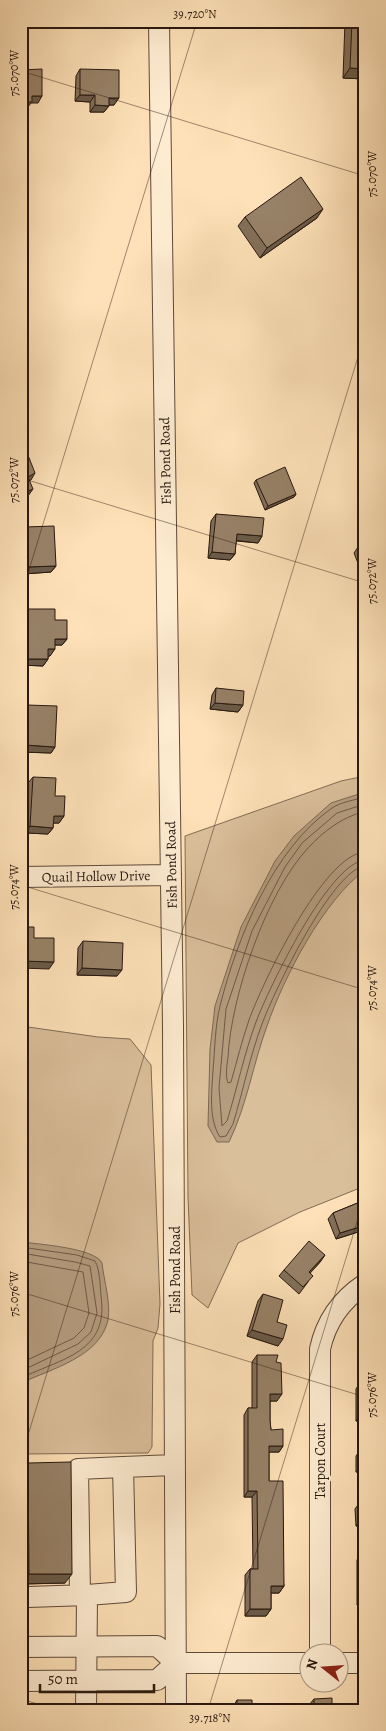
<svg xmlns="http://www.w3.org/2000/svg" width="386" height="1731" viewBox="0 0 386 1731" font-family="Alegreya,serif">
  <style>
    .green { fill: #dabf9b; stroke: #816c55 }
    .water { fill: #b59d7f; stroke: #7d6852 }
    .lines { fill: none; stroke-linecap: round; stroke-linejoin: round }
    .shore { stroke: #6e5a47; stroke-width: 1 }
    .minor-casing { stroke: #5e4a39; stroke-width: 22 }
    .minor { stroke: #feecd1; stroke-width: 20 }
    .wall { fill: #826f59; stroke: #28180f }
    .shaded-wall { fill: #6a5a48; stroke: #28180f }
    .building { fill: #978167; stroke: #28180f }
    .ticks { fill: none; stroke: #28180f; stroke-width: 1; stroke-opacity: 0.45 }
    .labels { text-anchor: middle; stroke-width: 4; stroke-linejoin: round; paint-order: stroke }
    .street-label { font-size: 14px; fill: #28180f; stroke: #feecd1 }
    .neatline { fill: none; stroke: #28180f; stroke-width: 2 }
    .ticks-label { font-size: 12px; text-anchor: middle; fill: #28180f }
  </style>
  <rect width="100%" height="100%" fill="#fee1b8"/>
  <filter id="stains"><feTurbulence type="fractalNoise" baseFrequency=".004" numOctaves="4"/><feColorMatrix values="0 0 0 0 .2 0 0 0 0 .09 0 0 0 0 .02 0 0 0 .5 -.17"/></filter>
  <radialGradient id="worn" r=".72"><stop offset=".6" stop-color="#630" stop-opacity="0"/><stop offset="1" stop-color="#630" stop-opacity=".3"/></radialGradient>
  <!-- green -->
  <path class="green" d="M365,776v410l-65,26 -62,31 -30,65 -16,-13 -4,-98 -3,-361 156,-55z
    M21,1026l77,11 32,2 21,26 9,239 -2,24 -5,13 -1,106 -4,6 -127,1z"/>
  <!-- water -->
  <path class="water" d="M365,792v78c-42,31 -81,107 -98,156 -14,38 -20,79 -38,116h-12l-9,-16 2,-77 5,-43 26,-79 34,-66 19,-25 37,-33z
    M21,1242c17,2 74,6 81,21 2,18 9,40 6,57 -8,37 -57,49 -87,63z"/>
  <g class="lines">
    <!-- shore -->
    <path class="shore" d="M365,797c-10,3 -24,5 -33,11 -59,41 -95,130 -112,198 -5,20 -5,43 -7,64 -1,21 -5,49 7,67l6,-1 7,-12c10,-33 17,-68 29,-100 11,-30 70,-155 103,-158
      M365,804l-28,9 -35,30 -17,24 -33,64 -26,78 -7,79 3,38 5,-5c10,-32 17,-67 29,-99 12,-32 73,-160 109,-162
      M365,811c-24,7 -40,19 -57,37 -42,45 -77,149 -80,209 -1,8 -3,19 0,26l3,-1c6,-21 11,-42 18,-62 13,-36 75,-167 116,-168
      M21,1247l56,8 18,6c5,9 5,24 6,35 8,56 -38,62 -80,82
      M21,1253l54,9 15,4 7,47 -6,19 -13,12 -57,27
      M21,1261l62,11 6,41 -5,15 -10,10 -53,25"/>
    <!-- minor casing -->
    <g class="minor-casing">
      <path id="minor" d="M159,21l14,1006 3,683
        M21,877l150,-2
        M123,1467l52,-2
        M80,1595l-2,-126 45,-2 3,125 -39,3
        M28,1597l59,-2 -1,115
        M21,1647l136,-1 19,17
        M320,1654v-305c6,-28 21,-49 45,-65
        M176,1663h132
        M338,1663h27
        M21,1681l136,-1 19,-17"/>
    </g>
    <!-- minor -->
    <use href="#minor" class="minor"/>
  </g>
  <!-- wall -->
  <path class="wall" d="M345,21h20v58l-22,-1z
    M80,69l34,36h-5l-5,7h-14v-10l-15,-1 1,-25z
    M245,217l72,1 -57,40 -22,-32z
    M256,480l40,14 -2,3 -29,13 -11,-27z
    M216,514l46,22 -4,7 -22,-2 -1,13 -5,6 -22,-2 3,-37z
    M25,527l31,39 -5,6 -28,2 -2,-41z
    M365,542v33l-2,1 -9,-23 6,-9z
    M27,609l28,11 12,19 -5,6h-7l-5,11h-2v3l-5,7 -22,-1 2,-50z
    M216,688l27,17 -5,7 -28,-3 2,-14z
    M27,705l28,42 -4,6 -30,-1 2,-41z
    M33,777l22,19 9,20 -5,7h-6v5l-5,6 -22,-1 2,-50z
    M83,941l34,35 -40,-1 1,-27z
    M365,1200v41l-3,1 -4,-10 -22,7 -8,-20 5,-6z
    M321,1261l-11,12 -2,9 -9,12 -20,-18 5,-6z
    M263,1294l14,28 1,24 -31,-10 11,-35z
    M257,1355l19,7 1,39h-7v20l1,9 12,16 -4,6h-10v29l15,105 -5,7h-8v16l-5,7h-21v-41l5,-6h3l-1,-72h-8v-82l4,-7h4v-46z
    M364,1376h1v45h-9v-32z
    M360,1450l5,22h-9v-16z
    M28,1463l37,120 -43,1v-112z
    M360,1502l5,24h-9l-1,-17z
    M361,1553h4v52h-8v-45z
    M314,1699l18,9h30v-4l3,-4v10h-56v-5z
    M237,1700l15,10h-19v-3z"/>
  <!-- shaded-wall -->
  <path class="shaded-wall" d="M350,68l15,1v10l-22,-1z
    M80,95h15l-5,7 -15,-1z
    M32,96h10l-4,7h-7l-4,5h-6v-6z
    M109,98h10l-5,7h-9z
    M95,105l14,1 -5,6h-14z
    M323,209l-6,9 -57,40 7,-10z
    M35,473l-4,7 -8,3 5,-6z
    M33,489l-5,7 -7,3v-5z
    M296,494l-2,3 -29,13 3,-4z
    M237,534l25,2 -4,7 -26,-3z
    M212,552l23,2 -5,6 -22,-2z
    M56,566l-5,6 -28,2 4,-7z
    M55,639h12l-5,6h-12z
    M48,649h7l-5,7h-7z
    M26,659h22l-5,7 -22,-1z
    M215,703l28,2 -5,7 -28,-3z
    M25,745l30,2 -4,6 -30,-1z
    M54,816h10l-5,7h-10z
    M30,826l23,2 -5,6 -22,-1z
    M21,961l33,1 -5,7 -28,-1z
    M82,968l40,2 -5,6 -40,-1z
    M363,1226l-5,6 -22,7 4,-6z
    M325,1255l-4,6 -16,18 4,-7z
    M252,1330l31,9 -5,7 -31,-10z
    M270,1394h12l-5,7h-12z
    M360,1414h5v7h-9z
    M269,1446h14l-4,6h-14z
    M360,1466h5v6h-9z
    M248,1491h9l-5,6h-8z
    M360,1519h5v7h-9z
    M29,1574h43l-7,9 -43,1z
    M271,1586h13l-5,7h-12z
    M361,1599h4v6h-8z
    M250,1609h21l-5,7h-21z"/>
  <!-- building -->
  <path class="building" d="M352,21h13v48l-15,-1z
    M42,69v27h-10v6h-11v-32z
    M80,69l39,1v28h-10v8l-14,-1v-10h-15z
    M301,177l22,32 -56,39 -22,-31z
    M24,445l11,28 -7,4 5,12 -12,5v-48z
    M285,467l11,27 -28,12 -12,-26z
    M216,514l48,4 -2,18 -25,-2 -2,20 -23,-2z
    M54,526l2,40 -29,1 -2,-40z
    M365,542v12l-5,-10z
    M27,609h28v11h12v19h-12v10h-7v10h-22z
    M216,688l28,3 -1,14 -28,-2z
    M27,705l30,1 -2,41 -30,-2z
    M33,777l23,1 -1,18h10l-1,20h-10l-1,12 -23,-2z
    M21,927h13v11h20v24l-33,-1z
    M83,941l40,2 -1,27 -40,-2z
    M365,1200v32l-2,-6 -23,7 -7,-20z
    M309,1241l16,14 -16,17 4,4 -10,11 -19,-17z
    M263,1294l20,6 -6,22 10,3 -4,14 -31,-9z
    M257,1355h21l-2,7 5,1 1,31h-12v27l1,9 12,-1v17h-14v35h14l1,105h-13v23h-21v-40h8l-1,-78h-9v-83h9z
    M364,1376h1v38h-5v-31h4z
    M365,1449v17h-5v-16z
    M71,1462l1,112h-43l-1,-111z
    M360,1502h5v17h-5z
    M361,1553h4v46h-4z
    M332,1698v10h33v2h-51v-11z
    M237,1700h15v10h-15z"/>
  <!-- ticks -->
  <path class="ticks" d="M21,71l344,105M21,478l344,105M21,596l176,-575M21,885l344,105M21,1292l344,105M21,1458l344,-1124M21,1699l37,11M208,1710l157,-514"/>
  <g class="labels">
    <!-- street labels -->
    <g class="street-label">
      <text transform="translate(165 461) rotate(-91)" y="5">Fish Pond Road</text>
      <text transform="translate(171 865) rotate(-91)" y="5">Fish Pond Road</text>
      <text transform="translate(96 876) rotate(-1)" y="5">Quail Hollow Drive</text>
      <text transform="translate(175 1270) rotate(-90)" y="5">Fish Pond Road</text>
      <text transform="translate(320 1461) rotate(-90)" y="5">Tarpon Court</text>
    </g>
  </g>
  <!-- margin -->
  <rect width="386" height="1731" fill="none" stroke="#fee1b8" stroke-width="55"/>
  <!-- north arrow -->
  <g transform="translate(324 1668) rotate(287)"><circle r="24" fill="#feecd1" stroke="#a89783"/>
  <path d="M0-4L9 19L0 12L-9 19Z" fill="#8f2418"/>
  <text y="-8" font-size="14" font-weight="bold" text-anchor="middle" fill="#28180f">N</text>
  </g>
  <!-- scale -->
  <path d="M40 1684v8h114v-8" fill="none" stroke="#28180f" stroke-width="2.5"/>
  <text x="48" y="1684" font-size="15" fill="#28180f" stroke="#feecd1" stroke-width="4" paint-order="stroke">50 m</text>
  <rect x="28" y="28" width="330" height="1676" class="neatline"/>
  <g class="ticks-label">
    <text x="195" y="18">39.720°N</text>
    <text transform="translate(14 73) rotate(-90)" y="4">75.070°W</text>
    <text transform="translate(372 174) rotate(-90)" y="4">75.070°W</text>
    <text transform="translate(14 480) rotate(-90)" y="4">75.072°W</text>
    <text transform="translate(372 581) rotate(-90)" y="4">75.072°W</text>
    <text transform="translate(14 887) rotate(-90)" y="4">75.074°W</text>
    <text transform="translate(372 988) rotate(-90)" y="4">75.074°W</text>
    <text transform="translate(14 1294) rotate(-90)" y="4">75.076°W</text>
    <text transform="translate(372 1395) rotate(-90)" y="4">75.076°W</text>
    <text x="210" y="1722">39.718°N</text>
  </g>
  <rect width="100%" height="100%" filter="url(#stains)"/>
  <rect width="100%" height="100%" fill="url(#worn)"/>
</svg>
